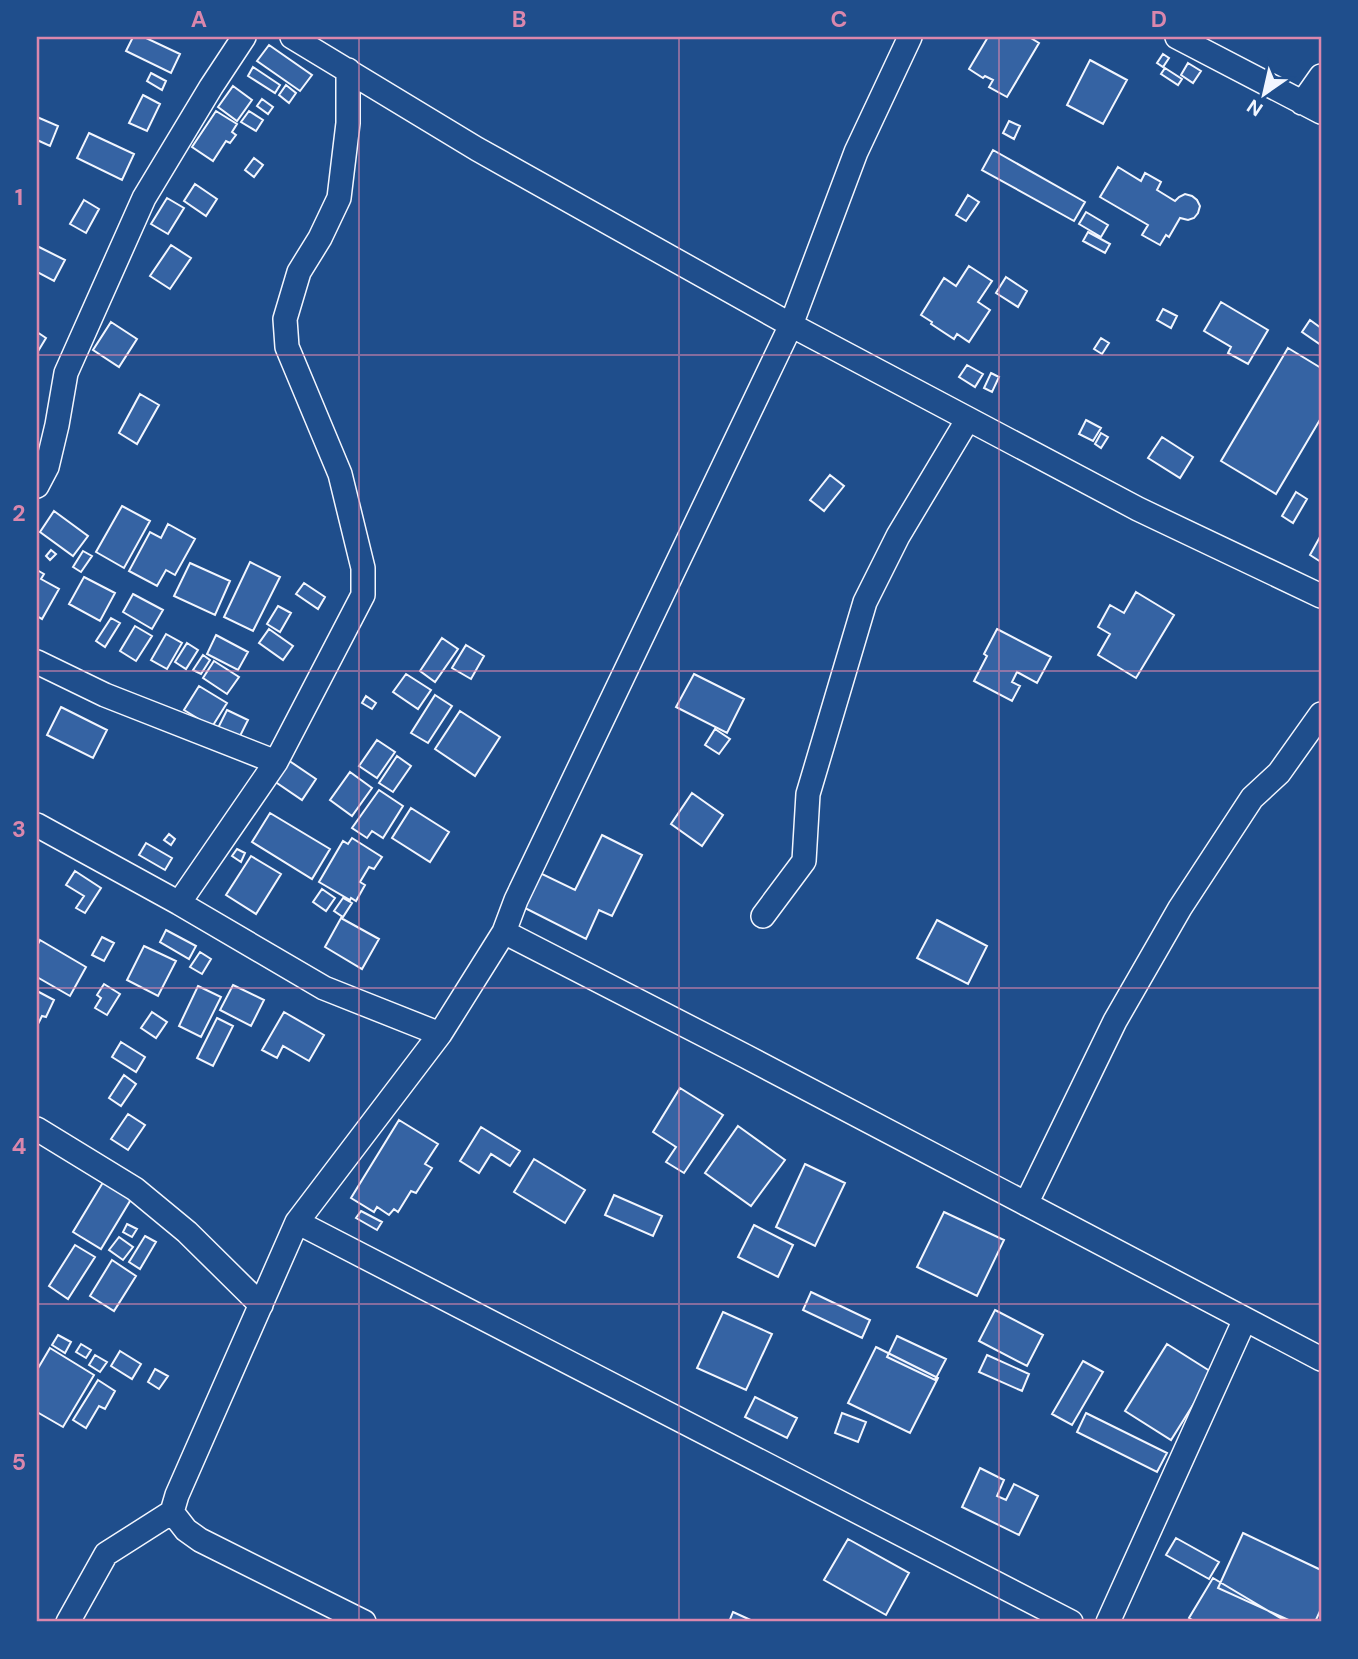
<svg xmlns="http://www.w3.org/2000/svg" width="1358" height="1659" viewBox="0 0 1358 1659" font-family="'DM Sans',sans-serif">
  <style>
    .building { fill: #3563a3; stroke: #f2f6ff; stroke-width: 2 }
    .lines { fill: none; stroke-linecap: round; stroke-linejoin: round }
    .street-casing { stroke: #f2f6ff; stroke-width: 26 }
    .street { stroke: #1f4e8c; stroke-width: 23 }
    .grid { fill: none; stroke: #da87ad; stroke-width: 2; stroke-opacity: 0.55 }
    .neatline { fill: none; stroke: #da87ad; stroke-width: 2.5 }
    .grid-label { font-size: 23px; text-anchor: middle; font-weight: bold; fill: #da87ad }
  </style>
  <rect width="100%" height="100%" fill="#1f4e8c"/>
  <!-- building -->
  <path class="building" d="M133,37h11l36,17 -9,19 -45,-22z
    M988,37h41l10,6 -32,54 -18,-10 4,-7 -8,-4 -2,2 -14,-9z
    M269,45l43,30 -12,16 -43,-30z
    M1163,54l6,4 -6,9 -6,-4z
    M1090,60l37,20 -24,44 -36,-19z
    M1188,63l13,8 -8,12 -12,-8z
    M253,67l27,18 -5,8 -27,-17z
    M1165,68l17,11 -4,6 -17,-11z
    M151,73l15,8 -4,9 -15,-9z
    M286,85l10,8 -7,10 -10,-8z
    M233,86l19,14 -15,21 -19,-14z
    M143,95l17,9 -13,27 -18,-8z
    M262,99l11,8 -5,7 -11,-8z
    M216,111l21,13 -5,8 4,3 -6,8 -4,-2 -13,20 -21,-14z
    M249,111l14,9 -7,11 -15,-9z
    M37,117l21,9 -8,20 -13,-6z
    M1009,121l11,5 -6,13 -11,-6z
    M89,133l45,21 -12,26 -45,-22z
    M993,150l92,52 -11,19 -92,-51z
    M254,158l9,7 -9,12 -9,-7z
    M1118,167l23,14 4,-8 16,9 -4,8 18,11 4,-4 6,-3 7,2 5,4 3,6 -2,7 -4,5 -6,2 -8,-2 -11,19 -3,-2 -6,10 -18,-10 6,-10 -48,-28z
    M195,184l22,15 -11,17 -22,-15z
    M968,195l11,7 -13,19 -10,-6z
    M167,198l17,10 -16,26 -17,-10z
    M84,200l15,9 -13,24 -16,-9z
    M1086,212l22,13 -7,12 -22,-13z
    M1088,232l22,12 -5,9 -22,-12z
    M171,245l20,13 -21,31 -20,-13z
    M37,246l28,14 -11,21 -17,-9z
    M969,266l23,15 -14,21 12,8 -21,32 -12,-8 -3,5 -23,-15 1,-2 -11,-7 23,-37 12,8z
    M1006,277l21,14 -9,16 -22,-14z
    M1221,302l47,28 -20,34 -20,-11 3,-6 -27,-16z
    M1163,309l14,7 -6,12 -14,-8z
    M1310,320l11,8v17l-19,-13z
    M111,322l26,17 -18,28 -26,-17z
    M37,332l9,6 -9,15z
    M1101,338l8,5 -7,11 -8,-5z
    M1288,348l33,20v50l-45,76 -55,-33z
    M967,365l16,9 -8,13 -16,-10z
    M991,373l8,4 -7,15 -8,-4z
    M140,394l19,11 -22,39 -18,-11z
    M1086,420l15,8 -8,13 -14,-7z
    M1101,433l7,4 -7,11 -6,-4z
    M1162,437l31,20 -13,21 -32,-20z
    M830,475l14,11 -20,25 -14,-11z
    M1296,492l11,7 -14,24 -11,-7z
    M122,506l28,15 -26,47 -28,-16z
    M54,511l34,25 -15,20 -33,-24z
    M168,524l27,15 -20,36 -9,-5 -9,16 -28,-15 21,-39 11,6z
    M1321,535v27l-11,-7z
    M51,550l5,4 -6,6 -4,-4z
    M83,551l9,5 -11,16 -8,-5z
    M250,562l30,15 -27,54 -29,-14z
    M190,563l40,18 -15,34 -41,-19z
    M37,570l7,4 -3,5 18,10 -17,30 -5,-3z
    M84,577l31,16 -15,28 -31,-17z
    M304,583l21,14 -7,12 -22,-15z
    M1136,592l38,23 -38,63 -38,-23 12,-21 -12,-7 12,-22 14,8z
    M133,594l30,16 -11,19 -29,-17z
    M278,606l13,7 -11,19 -13,-8z
    M111,618l9,5 -15,24 -9,-6z
    M135,626l17,10 -16,25 -16,-10z
    M269,629l24,17 -10,14 -24,-17z
    M997,629l54,28 -14,26 -20,-11 -5,10 8,4 -8,15 -38,-20 13,-25 -3,-2z
    M166,634l16,9 -15,26 -16,-9z
    M216,635l32,17 -10,18 -31,-16z
    M442,638l16,11 -23,33 -15,-11z
    M187,643l11,7 -12,19 -11,-7z
    M466,645l18,11 -13,23 -19,-11z
    M203,655l7,5 -9,14 -8,-4z
    M214,661l25,16 -12,17 -24,-16z
    M406,674l25,16 -13,19 -25,-17z
    M694,674l50,25 -17,34 -51,-26z
    M199,686l28,17 -15,24 -28,-17z
    M435,695l17,11 -24,37 -17,-10z
    M366,696l10,7 -4,6 -10,-6z
    M61,707l46,23 -14,28 -46,-23z
    M227,710l21,10 -9,18 -21,-10z
    M460,711l40,26 -25,39 -40,-27z
    M715,729l15,10 -11,15 -14,-9z
    M377,740l18,12 -18,26 -18,-12z
    M397,756l14,10 -18,26 -14,-9z
    M288,760l28,19 -14,21 -28,-19z
    M350,772l22,16 -20,28 -22,-16z
    M379,790l24,16 -20,32 -11,-7 -5,7 -15,-10z
    M692,793l31,22 -21,31 -31,-22z
    M411,808l38,24 -19,30 -38,-24z
    M270,813l60,36 -18,30 -60,-37z
    M169,834l6,5 -4,6 -7,-5z
    M602,835l40,20 -30,61 -13,-6 -13,29 -67,-34 17,-34 39,19z
    M352,838l30,19 -8,12 -5,-2 -9,15 5,3 -9,16 -5,-3 -1,2 -31,-18 24,-41 5,3z
    M146,843l26,15 -7,12 -26,-15z
    M237,849l8,4 -4,9 -9,-6z
    M251,856l30,18 -25,40 -30,-19z
    M75,871l26,17 -16,25 -9,-5 8,-12 -18,-11z
    M322,889l13,9 -9,13 -13,-9z
    M343,898l9,5 -9,14 -9,-6z
    M341,918l38,21 -17,30 -37,-22z
    M937,920l50,26 -19,38 -51,-26z
    M166,930l30,16 -7,13 -29,-17z
    M102,937l12,6 -10,18 -12,-6z
    M40,940l46,27 -16,29 -33,-19v-31z
    M144,946l32,15 -18,35 -31,-16z
    M200,952l11,7 -9,15 -12,-7z
    M104,984l16,10 -13,21 -12,-7 6,-10 -4,-3z
    M233,985l31,15 -13,26 -31,-16z
    M198,986l23,11 -20,40 -22,-11z
    M37,991l17,9 -8,17 -4,-1 -5,10z
    M152,1012l15,10 -11,16 -15,-10z
    M284,1012l40,23 -15,26 -26,-15 -6,12 -15,-8z
    M217,1018l16,8 -20,40 -16,-8z
    M121,1042l24,15 -9,15 -24,-15z
    M124,1075l12,9 -15,22 -12,-8z
    M680,1088l43,27 -39,58 -18,-11 10,-15 -23,-15z
    M128,1114l17,11 -17,25 -17,-11z
    M399,1120l39,24 -13,20 7,4 -16,25 -5,-2 -13,21 -4,-3 -5,6 -12,-8 -3,5 -23,-14z
    M738,1126l47,34 -34,46 -46,-33z
    M481,1127l39,24 -10,15 -19,-12 -12,19 -19,-12z
    M534,1159l51,31 -20,33 -51,-31z
    M805,1164l40,19 -30,63 -39,-19z
    M105,1179l28,17 -32,53 -28,-17z
    M614,1195l48,21 -9,20 -48,-21z
    M361,1211l21,11 -5,8 -21,-12z
    M944,1212l60,28 -27,56 -60,-29z
    M127,1224l10,5 -5,8 -9,-5z
    M754,1225l39,20 -15,32 -40,-20z
    M145,1236l11,6 -16,27 -11,-7z
    M119,1237l14,10 -10,13 -14,-10z
    M75,1245l20,12 -27,42 -19,-13z
    M112,1260l24,16 -22,35 -24,-15z
    M811,1292l59,28 -8,18 -59,-28z
    M995,1310l48,25 -16,31 -48,-25z
    M723,1312l49,22 -26,56 -49,-22z
    M58,1335l13,7 -6,11 -13,-8z
    M897,1336l49,23 -11,21 -48,-23z
    M81,1344l10,6 -5,8 -10,-6z
    M1167,1344l46,29 -42,67 -46,-29z
    M876,1347l62,31 -28,55 -62,-30z
    M50,1348l44,27 -31,52 -26,-15v-42z
    M120,1351l21,13 -9,15 -21,-13z
    M95,1355l12,7 -7,10 -11,-7z
    M987,1355l42,19 -7,17 -43,-19z
    M1083,1361l20,11 -31,53 -20,-11z
    M155,1369l13,7 -9,13 -11,-7z
    M98,1380l17,11 -10,18 -6,-3 -13,22 -13,-8z
    M755,1397l42,21 -10,20 -42,-21z
    M842,1413l24,9 -8,20 -23,-9z
    M1086,1413l81,40 -10,19 -80,-40z
    M980,1468l24,12 -7,16 9,4 8,-16 24,12 -19,39 -57,-28z
    M1243,1533l78,37v39l-6,13h-22l-75,-34z
    M1176,1538l43,24 -10,17 -43,-24z
    M848,1539l61,34 -23,42 -62,-35z
    M1213,1578l74,44h-91l-7,-4z
    M733,1612l22,10h-26z"/>
  <g class="lines">
    <!-- street casing -->
    <g class="street-casing">
      <path id="street" d="M292,37l185,112 314,176 347,184 183,87
        M1177,37l144,75
        M1302,103l19,-27
        M37,486l10,-19 10,-42 9,-52 78,-175 67,-111 33,-50
        M37,662l68,33 171,67
        M37,825l142,78 145,85 116,46
        M179,903l97,-141 87,-167v-27l-23,-94 -53,-127 -2,-28 14,-47 21,-34 19,-40 9,-75v-53
        M763,916l41,-55 4,-67 57,-192 33,-66 70,-117
        M504,932l241,124 576,303
        M37,1129l98,60 52,43 74,73
        M1026,1204l89,-183 65,-113 72,-110 27,-25 42,-59
        M297,1222l774,400
        M68,1622l38,-68 66,-42
        M364,1622l-164,-82 -14,-10 -14,-18 5,-17 120,-273 143,-188 64,-102 12,-32 275,-575 65,-173 54,-115
        M1108,1622l137,-303"/>
    </g>
    <!-- street -->
    <use href="#street" class="street"/>
  </g>
  <!-- grid -->
  <path class="grid" d="M359,37v1585M679,37v1585M999,37v1585M37,355h1284M37,671h1284M37,988h1284M37,1304h1284"/>
  <!-- border -->
  <rect width="1358" height="1659" fill="none" stroke="#1f4e8c" stroke-width="77"/>
  <!-- north arrow -->
  <g transform="translate(1264 94) rotate(214)" stroke="#1f4e8c" stroke-width="5" paint-order="stroke">
  <path d="M0-5L12 26L0 18L-12 26Z" fill="#f2f6ff"/>
  <text y="-10" font-size="19" font-weight="bold" text-anchor="middle" fill="#f2f6ff">N</text>
  </g>
  <rect x="38" y="38" width="1282" height="1582" class="neatline"/>
  <g class="grid-label">
    <text x="199" y="27">A</text>
    <text x="519" y="27">B</text>
    <text x="839" y="27">C</text>
    <text x="1159" y="27">D</text>
    <text x="19" y="205">1</text>
    <text x="19" y="521">2</text>
    <text x="19" y="837">3</text>
    <text x="19" y="1154">4</text>
    <text x="19" y="1470">5</text>
  </g>
</svg>
